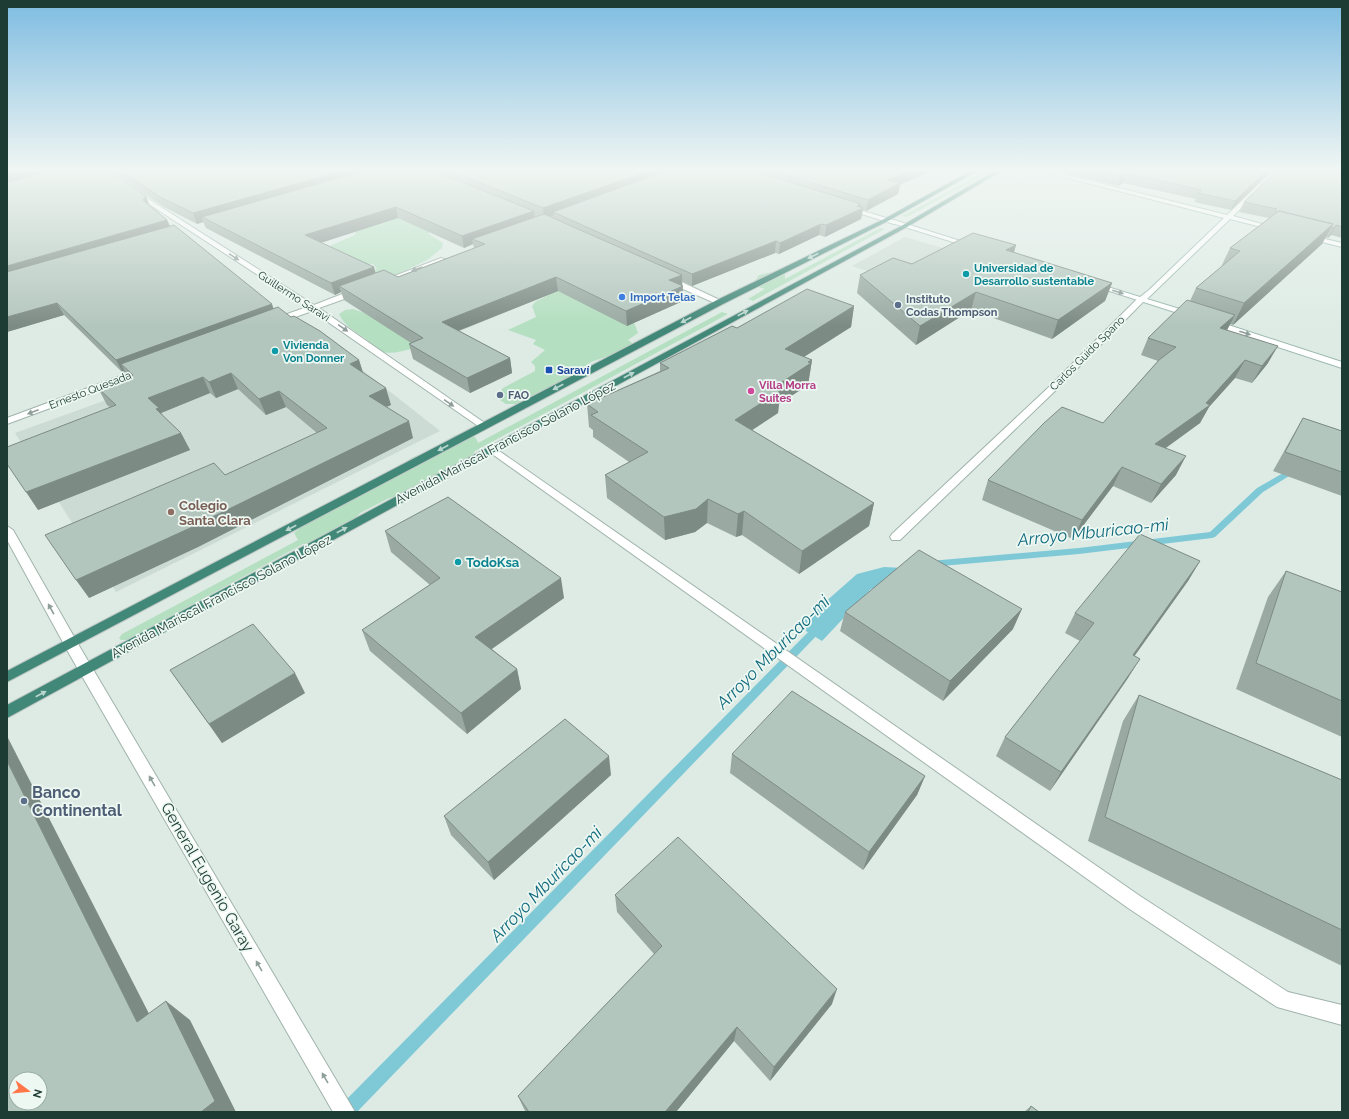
<svg xmlns="http://www.w3.org/2000/svg" width="1349" height="1119" viewBox="0 0 1349 1119" font-family="Raleway,sans-serif">
  <style>
    .built { fill: #ccdbd4 }
    .green { fill: #b4dfc0 }
    .water { fill: #7fc9d7 }
    .lines { fill: none; stroke-linecap: round; stroke-linejoin: round }
    .stream { fill: #7fc9d7; fill-rule: evenodd }
    .minor-casing { stroke: #a0b3ac; stroke-width: 2 }
    .tertiary-casing { stroke: #a0b3ac; stroke-width: 2 }
    .secondary-casing { stroke: #9bb8ae; stroke-width: 2 }
    .trunk-casing { stroke: #c0c8c6; stroke-width: 2 }
    .minor { fill: #fff; fill-rule: evenodd }
    .tertiary { fill: #fff; fill-rule: evenodd }
    .secondary { fill: #fff; fill-rule: evenodd }
    .trunk { fill: #428878; fill-rule: evenodd }
    .wall { fill: #9aaaa3; fill-rule: evenodd }
    .shaded-wall { fill: #7d8b85 }
    .building { fill: #b3c6be; stroke: #7d8b85; fill-rule: evenodd }
    .oneway { fill: #bad6ce }
    .oneway2 { fill: #8e9e9a }
    .culture-dot { fill: #0f9aa8; stroke: #eef8f3; stroke-width: 1.5 }
    .shop-dot { fill: #3f7fe0; stroke: #eef8f3; stroke-width: 1.5 }
    .service-dot { fill: #5c6f8a; stroke: #eef8f3; stroke-width: 1.5 }
    .transit-dot { fill: #1a4fb4; stroke: #eef8f3; stroke-width: 1.5 }
    .hotel-dot { fill: #d1479c; stroke: #eef8f3; stroke-width: 1.5 }
    .education-dot { fill: #8d6e63; stroke: #eef8f3; stroke-width: 1.5 }
    .labels { text-anchor: middle; stroke-width: 3.5; stroke-linejoin: round; paint-order: stroke }
    .far-culture-label { font-size: 11px; font-weight: bold; fill: #0d838f; stroke: #eef8f3; text-anchor: start }
    .far-street-label { font-size: 11px; fill: #1d3c34; stroke: #eef8f3 }
    .far-shop-label { font-size: 11px; font-weight: bold; fill: #366cbe; stroke: #eef8f3; text-anchor: start }
    .far-service-label { font-size: 11px; font-weight: bold; fill: #4e5e75; stroke: #eef8f3; text-anchor: start }
    .far-transit-label { font-size: 11px; font-weight: bold; fill: #164399; stroke: #eef8f3; text-anchor: start }
    .far-hotel-label { font-size: 11px; font-weight: bold; fill: #b23c85; stroke: #eef8f3; text-anchor: start }
    .street-label { font-size: 13px; fill: #1d3c34; stroke: #eef8f3 }
    .education-label { font-size: 13px; font-weight: bold; fill: #785e54; stroke: #eef8f3; text-anchor: start }
    .culture-label { font-size: 13px; font-weight: bold; fill: #0d838f; stroke: #eef8f3; text-anchor: start }
    .near-service-label { font-size: 16px; font-weight: bold; fill: #4e5e75; stroke: #eef8f3; text-anchor: start }
    .near-street-label { font-size: 16px; fill: #1d3c34; stroke: #eef8f3 }
    .near-water-label { font-size: 17px; font-style: italic; fill: #126b7e; stroke: #eef8f3 }
  </style>
  <rect width="100%" height="100%" fill="#deebe5"/>
  <!-- built -->
  <path class="built" d="M905,237l99,29 -49,34 -103,-34z
    M308,327l132,104 -324,161 -101,-159z"/>
  <!-- green -->
  <path class="green" d="M990,169h6l-89,48 -5,-1z
    M380,210l51,19 -2,5 14,9 -1,5 -15,12 -33,16 -25,-1 8,-6 -4,-5 -30,-1 -19,-12 8,-6 23,-10 3,-12z
    M880,228l5,1 -132,72 -5,-2 17,-10 -13,-4 7,-10 19,-4 7,1v7z
    M558,290l75,30 5,13 -10,7 4,3 -1,5 -40,14 -25,19 -25,10 -24,13h-11l-6,-4 -1,-7 4,-5 32,-17v-5l-4,-4 14,-12 -12,-6 3,-4 -28,-10 28,-13 -4,-11 3,-4z
    M353,309l18,6 55,9 -15,25c-13,3 -28,8 -39,-3 -3,-3 -5,-7 -9,-9 -10,-7 -18,-11 -24,-23l6,-4z
    M722,312l6,2 -253,137 -4,6 -61,34 -23,8 -27,14 -13,17 -16,12 -21,4 -7,-2 -176,96h-6l-2,-2 3,-4 176,-94 -4,-7 33,-29 74,-37c12,-13 15,-10 30,-16 17,-8 25,-26 45,-13l2,5z"/>
  <!-- water -->
  <path class="water" d="M884,567l20,1 -22,19 -11,2 -49,52 -24,-15 59,-52z"/>
  <g class="lines">
    <!-- stream -->
    <path class="stream" d="M1292,468h3l4,2 -36,22 -48,45 -3,1 -133,16 -149,13 -5,-3 5,-3 149,-13 131,-16 47,-44z
      M820,622l3,1 2,3 -2,3 -466,483h-19l2,-6 477,-483z"/>
    <!-- minor casing -->
    <g class="minor-casing">
      <path id="minor" d="M665,277h6l53,25 -7,2 -52,-23z
        M1138,298l7,2 -89,90 -156,150h-8l-2,-3 2,-3 158,-148z
        M492,446l648,450 148,96 54,13v20l-65,-18 -149,-99 -640,-457 -1,-2 1,-2z"/>
    </g>
    <!-- tertiary casing -->
    <g class="tertiary-casing">
      <path id="tertiary" d="M132,191h4l178,114 41,-16h6v4l-42,15 170,118 -5,3 -3,-1 -169,-117 -36,13h-6v-4l37,-13 -175,-114z
        M847,206l49,15 1,1 -3,2 -49,-15v-2z
        M441,258l7,2 -62,24 -7,-2z
        M142,368l4,3 -1,2 -138,51v-6z
        M7,526l6,4 68,119 274,463h-22l-262,-455 -64,-117z"/>
    </g>
    <!-- secondary casing -->
    <g class="secondary-casing">
      <path id="secondary" d="M1033,169h10l184,46 48,-46h6l-48,47 47,13 -3,2 -47,-12 -83,80 46,14 1,2 -4,2 -99,-32 4,-2 45,14 9,-7 75,-72z
        M894,220l79,25 1,1 -5,1 -77,-24 -1,-1z
        M1308,235l34,8v4l-36,-9 -1,-1z
        M1210,321h6l126,41v6l-132,-43z"/>
    </g>
    <!-- trunk casing -->
    <g class="trunk-casing">
      <path id="trunk" d="M974,169h7l-93,52 -165,83 -716,378v-11l710,-371 167,-81z
        M998,169h7l-98,58 -900,491v-13l896,-480z"/>
    </g>
    <!-- minor -->
    <use href="#minor" class="minor"/>
    <!-- tertiary -->
    <use href="#tertiary" class="tertiary"/>
    <!-- secondary -->
    <use href="#secondary" class="secondary"/>
    <!-- trunk -->
    <use href="#trunk" class="trunk"/>
  </g>
  <!-- wall -->
  <path class="wall" d="M107,169h828l-35,16 -2,9 -32,17 -3,-1 -2,9 -36,18 -6,-2 -40,19 -4,-1 -83,33 -10,-5v5h1v15l-56,25 -69,-35 -99,40 51,27 2,15 -42,20 -57,-34 -4,-15 2,-1 -67,-43 -3,-8 -6,3 -129,-67 -3,-6 -6,2 -33,-17zM398,218l66,30 9,-4 1,4 -76,29 -23,-4 -1,-6 -54,-24z
    M1049,169h224l-42,41 -37,-8 2,-3 -73,-16 -5,3z
    M1342,169v69l-11,-3 -3,3 -3,-1 -3,7 -89,81 -3,-1 -3,6 41,33 -16,20 -17,-5 -26,29 -9,16 -34,25 10,27 -25,28 -38,-17 -40,53 -91,-39 6,-20 115,-57 55,-62 -17,-6 7,-17 42,-37 6,-13 25,-21 9,-19 39,-30 -30,-6 5,-10z
    M150,206l17,14 3,6 103,82 18,9 68,43 4,12 28,33 -5,2 27,31 -215,109 -109,51 136,-123 92,-42 -31,-26 -20,8 -28,-26 -22,9 -6,-5 -49,20 2,3 18,17 9,17 -152,60 72,-103 -3,-2 -9,-17 30,-11 -3,-5 -2,1 -59,-58 -57,17z
    M1016,245l-2,7 98,31 -7,18 -53,38 -81,-29 -55,35 -59,-52 3,-18 52,-11z
    M854,306l-3,21 -47,30 8,3 -4,25 -29,19 -1,9 -26,17 122,73 -5,23 -70,48 -57,-39 -6,2 -29,-14 -12,9 -30,8 -58,-42 -2,-23 24,-13 -36,-25v-7l-4,-3 -2,-23 73,-33v-8l77,-35z
    M1303,418l39,13v65l-69,-25 19,-34z
    M385,531l179,67 -72,51 25,20 4,20 -54,45 -97,-83 -8,-21 68,-45 -39,-33z
    M1200,561l-12,20 -54,75 -6,22 -78,113 -54,-35 9,-19 75,-96 -15,-8 10,-20z
    M1286,571l56,21v145l-106,-48 32,-92z
    M845,612l168,17 -70,72 -103,-70z
    M170,670l135,23 -83,50z
    M1139,695l203,85v186l-254,-125 35,-120z
    M732,754l193,22 -8,19 -54,75 -133,-97z
    M611,775l-117,105 -43,-45 -7,-19z
    M615,895l217,109 -62,77 -36,-40 -58,71h-150l-2,-3 -6,-13 136,-142 -37,-42z
    M1031,1106l8,6h-15z"/>
  <!-- shaded-wall -->
  <path class="shaded-wall" d="M34,169h48l-75,17v-11z
    M349,169h38l-185,48 1,5 -6,2 -4,-11z
    M654,169h28l-129,43 1,3 -10,4 -1,-11z
    M914,169h21l-35,16 -2,9 -32,17 2,-11 20,-20z
    M1268,169h5l-42,41 4,-9z
    M1126,173l-3,10 -5,3 3,-10z
    M146,196l4,11 -7,-7z
    M861,204l-1,5 3,-1 -2,11 -36,18 1,-12z
    M396,207l2,11 -90,29 -3,-12z
    M534,211l1,11 -63,17 1,5 -9,4 -2,-12z
    M167,220l5,11 -165,48v-13z
    M821,224l-2,11 -40,19 1,-11z
    M1333,224l-11,20 -89,81 11,-22z
    M1336,225l-5,10 -3,3 6,-10z
    M776,241l-1,12 -83,33v-12z
    M1016,245l-5,17 -5,-12z
    M374,267l3,12 -38,7 2,6 -6,3 -4,-12z
    M682,275l1,26 -56,25 -1,-15 43,-31z
    M556,277l2,14 -113,45 -3,-14z
    M1112,283l-7,18 -53,38 6,-19z
    M976,292l-5,18 -55,35 4,-19z
    M57,303l7,12 -57,17v-15z
    M272,304l4,12 -155,48 4,8 -2,1 -7,-13z
    M854,306l-3,21 -68,43 2,-21z
    M1235,315l-9,17 -6,-4z
    M1278,346l-10,17 -16,20 10,-17z
    M510,358l2,15 -42,20 -3,-15z
    M359,360l5,17 -14,-13z
    M812,360l-4,25 -29,19 -1,9 -44,29 1,-22 38,-32z
    M1245,360l-10,18 -26,29 -9,16 -54,39 9,-18 51,-41z
    M231,373l7,16 -22,9 -7,-16z
    M203,377l7,16 -49,20 6,12 -19,-27z
    M386,388l5,17 -17,7 -5,-16z
    M279,391l7,16 -20,8 -7,-16z
    M409,421l4,17 -215,109 -109,51 -13,-18z
    M181,433l9,17 -152,60 -12,-18z
    M1186,456l-10,19 -25,28 10,-19z
    M1122,467l-9,19 -40,53 9,-19z
    M708,499l-1,24 -12,9 -30,8 -1,-23z
    M874,503l-5,23 -70,48 3,-23z
    M744,511l-2,24 -6,2 2,-23z
    M1200,561l-12,20 -67,94 12,-20z
    M561,578l3,20 -84,59 -5,-20z
    M1022,609l-9,20 -70,72 7,-20z
    M1140,659l-12,19 -78,113 11,-19z
    M517,669l4,20 -54,45 -6,-21z
    M295,673l10,20 -83,50 -13,-19z
    M7,736l156,305 -26,-19 -130,-261z
    M609,756l2,19 -117,105 -6,-18z
    M925,776l-8,19 -54,75 6,-18z
    M837,989l-5,15 -62,77 4,-14z
    M166,1001l24,19 46,92h-35z
    M737,1027l-3,14 -58,71h-11z"/>
  <!-- building -->
  <path class="building" d="M7,169h27l-27,6z
    M60,169h45l41,27 -3,4 24,20 -160,46v-84z
    M118,169h231l-156,44 -33,-16z
    M370,169h59l105,42 -72,25 -66,-29 -91,28 69,32 -43,16 -129,-66z
    M446,169h208l-111,39z
    M671,169h77l113,35 -4,2 6,2 -37,17 -5,-1 -41,19 -4,-2 -84,33 -139,-62z
    M767,169h147l-26,11 12,3 -32,17z
    M1090,169h178l-33,32 -37,-8 4,-3 -76,-17 -5,3z
    M1278,169h64v58l-6,-2 -2,3 -3,-1 2,-3 -54,-13 -2,1 -2,-1 2,-2 -33,-7z
    M1279,211l54,13 -89,79 -48,-15 44,-37 -10,-3z
    M544,214l138,61 -13,5 14,6 -57,25 -70,-34 -114,45 68,36 -43,20 -58,-34 14,-6 -84,-52 45,-16 14,7 87,-33 -13,-5z
    M174,225l98,79 -156,56 -59,-57 -50,14v-45z
    M973,233l43,12 -10,5 106,33 -54,37 -82,-28 -56,34 -60,-51 33,-17 19,6z
    M807,289l47,17 -69,43 27,11 -4,2 3,1 -38,25 7,3 -45,29 139,83 -72,48 -58,-40 -6,3 -30,-15 -12,10 -32,8 -59,-42 43,-23 -57,-37 7,-3 -11,-8 82,-36 -9,-5 72,-37 5,2z
    M1187,300l48,15 -15,13 58,18 -16,20 -17,-6 -39,43 4,2 -55,39 31,12 -25,28 -39,-17 -40,53 -94,-40 56,-57 18,-16 41,16 56,-63 17,-13 -28,-9z
    M278,307l13,10 3,-1 26,15 39,29 -9,4 36,24 -17,8 40,25 -221,108 -112,51 -31,-45 169,-72 11,12 102,-47 -48,-37 -20,8 -28,-26 -22,9 -6,-5 -55,21 11,10 -3,1 25,24 -155,59 -19,-28v-17l109,-42 -18,-17 35,-13 -12,-11z
    M1303,418l39,13v41l-57,-20z
    M448,497l113,81 -86,59 42,32 -56,44 -99,-83 78,-52 -55,-47z
    M1140,534l60,27 -67,94 7,4 -79,113 -56,-35 89,-114 -19,-10z
    M919,550l103,59 -72,72 -105,-69z
    M1286,571l56,21v109l-86,-38z
    M253,624l42,49 -86,51 -39,-54z
    M792,691l133,85 -56,76 -137,-98z
    M1139,695l203,85v150l-237,-113z
    M565,719l44,37 -121,106 -44,-46z
    M7,761l130,261 29,-21 49,100 -14,11h-194zM16,1079h24v24h-24z
    M678,837l159,152 -63,78 -37,-40 -72,85h-136l-11,-16 144,-150 -47,-51z
    M1031,1106l8,6h-11z"/>
  <!-- one-way arrows -->
  <defs><path id="oneway-solid" d="M-6-.8H1V-3.2L6.5 0L1 3.2V.8H-6Z"/></defs>
  <g class="oneway">
    <use href="#oneway-solid" transform="translate(813 256) rotate(154)"/>
    <use href="#oneway-solid" transform="translate(743 313) rotate(-28)"/>
    <use href="#oneway-solid" transform="translate(686 320) rotate(152)"/>
    <use href="#oneway-solid" transform="translate(629 375) rotate(-28)"/>
    <use href="#oneway-solid" transform="translate(558 387) rotate(152)"/>
    <use href="#oneway-solid" transform="translate(443 448) rotate(152)"/>
    <use href="#oneway-solid" transform="translate(291 528) rotate(152)"/>
    <use href="#oneway-solid" transform="translate(342 530) rotate(-28)"/>
    <use href="#oneway-solid" transform="translate(41 694) rotate(-28)"/>
  </g>
  <g class="oneway2">
    <use href="#oneway-solid" transform="translate(234 257) rotate(33)"/>
    <use href="#oneway-solid" transform="translate(417 269) rotate(160)"/>
    <use href="#oneway-solid" transform="translate(1118 292) rotate(17)"/>
    <use href="#oneway-solid" transform="translate(343 328) rotate(35)"/>
    <use href="#oneway-solid" transform="translate(1245 333) rotate(18)"/>
    <use href="#oneway-solid" transform="translate(449 403) rotate(35)"/>
    <use href="#oneway-solid" transform="translate(33 412) rotate(159)"/>
    <use href="#oneway-solid" transform="translate(51 609) rotate(-119)"/>
    <use href="#oneway-solid" transform="translate(152 781) rotate(-120)"/>
    <use href="#oneway-solid" transform="translate(259 966) rotate(-120)"/>
    <use href="#oneway-solid" transform="translate(325 1078) rotate(-120)"/>
  </g>
  <!-- sky -->
  <linearGradient id="sky" x2="0" y2="1"><stop stop-color="#7ebce1"/><stop offset="0.52" stop-color="#f0f6f3"/><stop offset="1" stop-color="#f0f6f3" stop-opacity="0"/></linearGradient>
  <rect width="1349" height="326" fill="url(#sky)"/>
  <!-- markers -->
  <g class="culture-dot">
    <circle cx="966" cy="274" r="4"/>
    <circle cx="275" cy="351" r="4"/>
    <circle cx="458" cy="562" r="4"/>
  </g>
  <circle class="shop-dot" cx="622" cy="297" r="4"/>
  <g class="service-dot">
    <circle cx="898" cy="305" r="4"/>
    <circle cx="500" cy="395" r="4"/>
    <circle cx="24" cy="801" r="4"/>
  </g>
  <rect class="transit-dot" x="545" y="366" width="8" height="8" rx="2"/>
  <circle class="hotel-dot" cx="751" cy="391" r="4"/>
  <circle class="education-dot" cx="171" cy="512" r="4"/>
  <g class="labels">
    <!-- far-culture labels -->
    <g class="far-culture-label">
      <text x="974" y="272">Universidad de<tspan x="974" dy="13">Desarrollo sustentable</tspan></text>
      <text x="283" y="349">Vivienda<tspan x="283" dy="13">Von Donner</tspan></text>
    </g>
    <!-- far-street labels -->
    <g class="far-street-label">
      <text transform="translate(294 296) rotate(33)" y="4">Guillermo Saravi</text>
      <text transform="translate(1087 353) rotate(-45)" y="4">Carlos Guido Spano</text>
      <text transform="translate(90 390) rotate(-21)" y="4">Ernesto Quesada</text>
    </g>
    <!-- far-shop labels -->
    <g class="far-shop-label">
      <text x="630" y="301">Import Telas</text>
    </g>
    <!-- far-service labels -->
    <g class="far-service-label">
      <text x="906" y="303">Instituto<tspan x="906" dy="13">Codas Thompson</tspan></text>
      <text x="508" y="399">FAO</text>
    </g>
    <!-- far-transit labels -->
    <g class="far-transit-label">
      <text x="557" y="374">Saraví</text>
    </g>
    <!-- far-hotel labels -->
    <g class="far-hotel-label">
      <text x="759" y="389">Villa Morra<tspan x="759" dy="13">Suites</tspan></text>
    </g>
    <!-- street labels -->
    <g class="street-label">
      <text transform="translate(505 442) rotate(-28)" y="5">Avenida Mariscal Francisco Solano López</text>
      <text transform="translate(221 596) rotate(-28)" y="5">Avenida Mariscal Francisco Solano López</text>
    </g>
    <!-- education labels -->
    <g class="education-label">
      <text x="179" y="510">Colegio<tspan x="179" dy="15">Santa Clara</tspan></text>
    </g>
    <!-- culture labels -->
    <g class="culture-label">
      <text x="466" y="567">TodoKsa</text>
    </g>
    <!-- near-service labels -->
    <g class="near-service-label">
      <text x="32" y="798">Banco<tspan x="32" dy="18">Continental</tspan></text>
    </g>
    <!-- near-street labels -->
    <g class="near-street-label">
      <text transform="translate(208 877) rotate(60)" y="6">General Eugenio Garay</text>
    </g>
    <!-- near-water labels -->
    <g class="near-water-label">
      <text transform="translate(1093 532) rotate(-6)" y="6">Arroyo Mburicao-mi</text>
      <text transform="translate(773 652) rotate(-45)" y="6">Arroyo Mburicao-mi</text>
      <text transform="translate(546 884) rotate(-46)" y="6">Arroyo Mburicao-mi</text>
    </g>
  </g>
  <!-- border -->
  <rect width="1349" height="1119" fill="none" stroke="#1d3c34" stroke-width="16"/>
  <!-- north arrow -->
  <g transform="translate(28 1091) rotate(106)"><circle r="19" fill="#eef8f3" stroke="#9aada7"/>
  <path d="M0-3L7 15L0 10L-7 15Z" fill="#ff7648"/>
  <text y="-6" font-size="11" font-weight="bold" text-anchor="middle" fill="#1d3c34">N</text>
  </g>
</svg>
